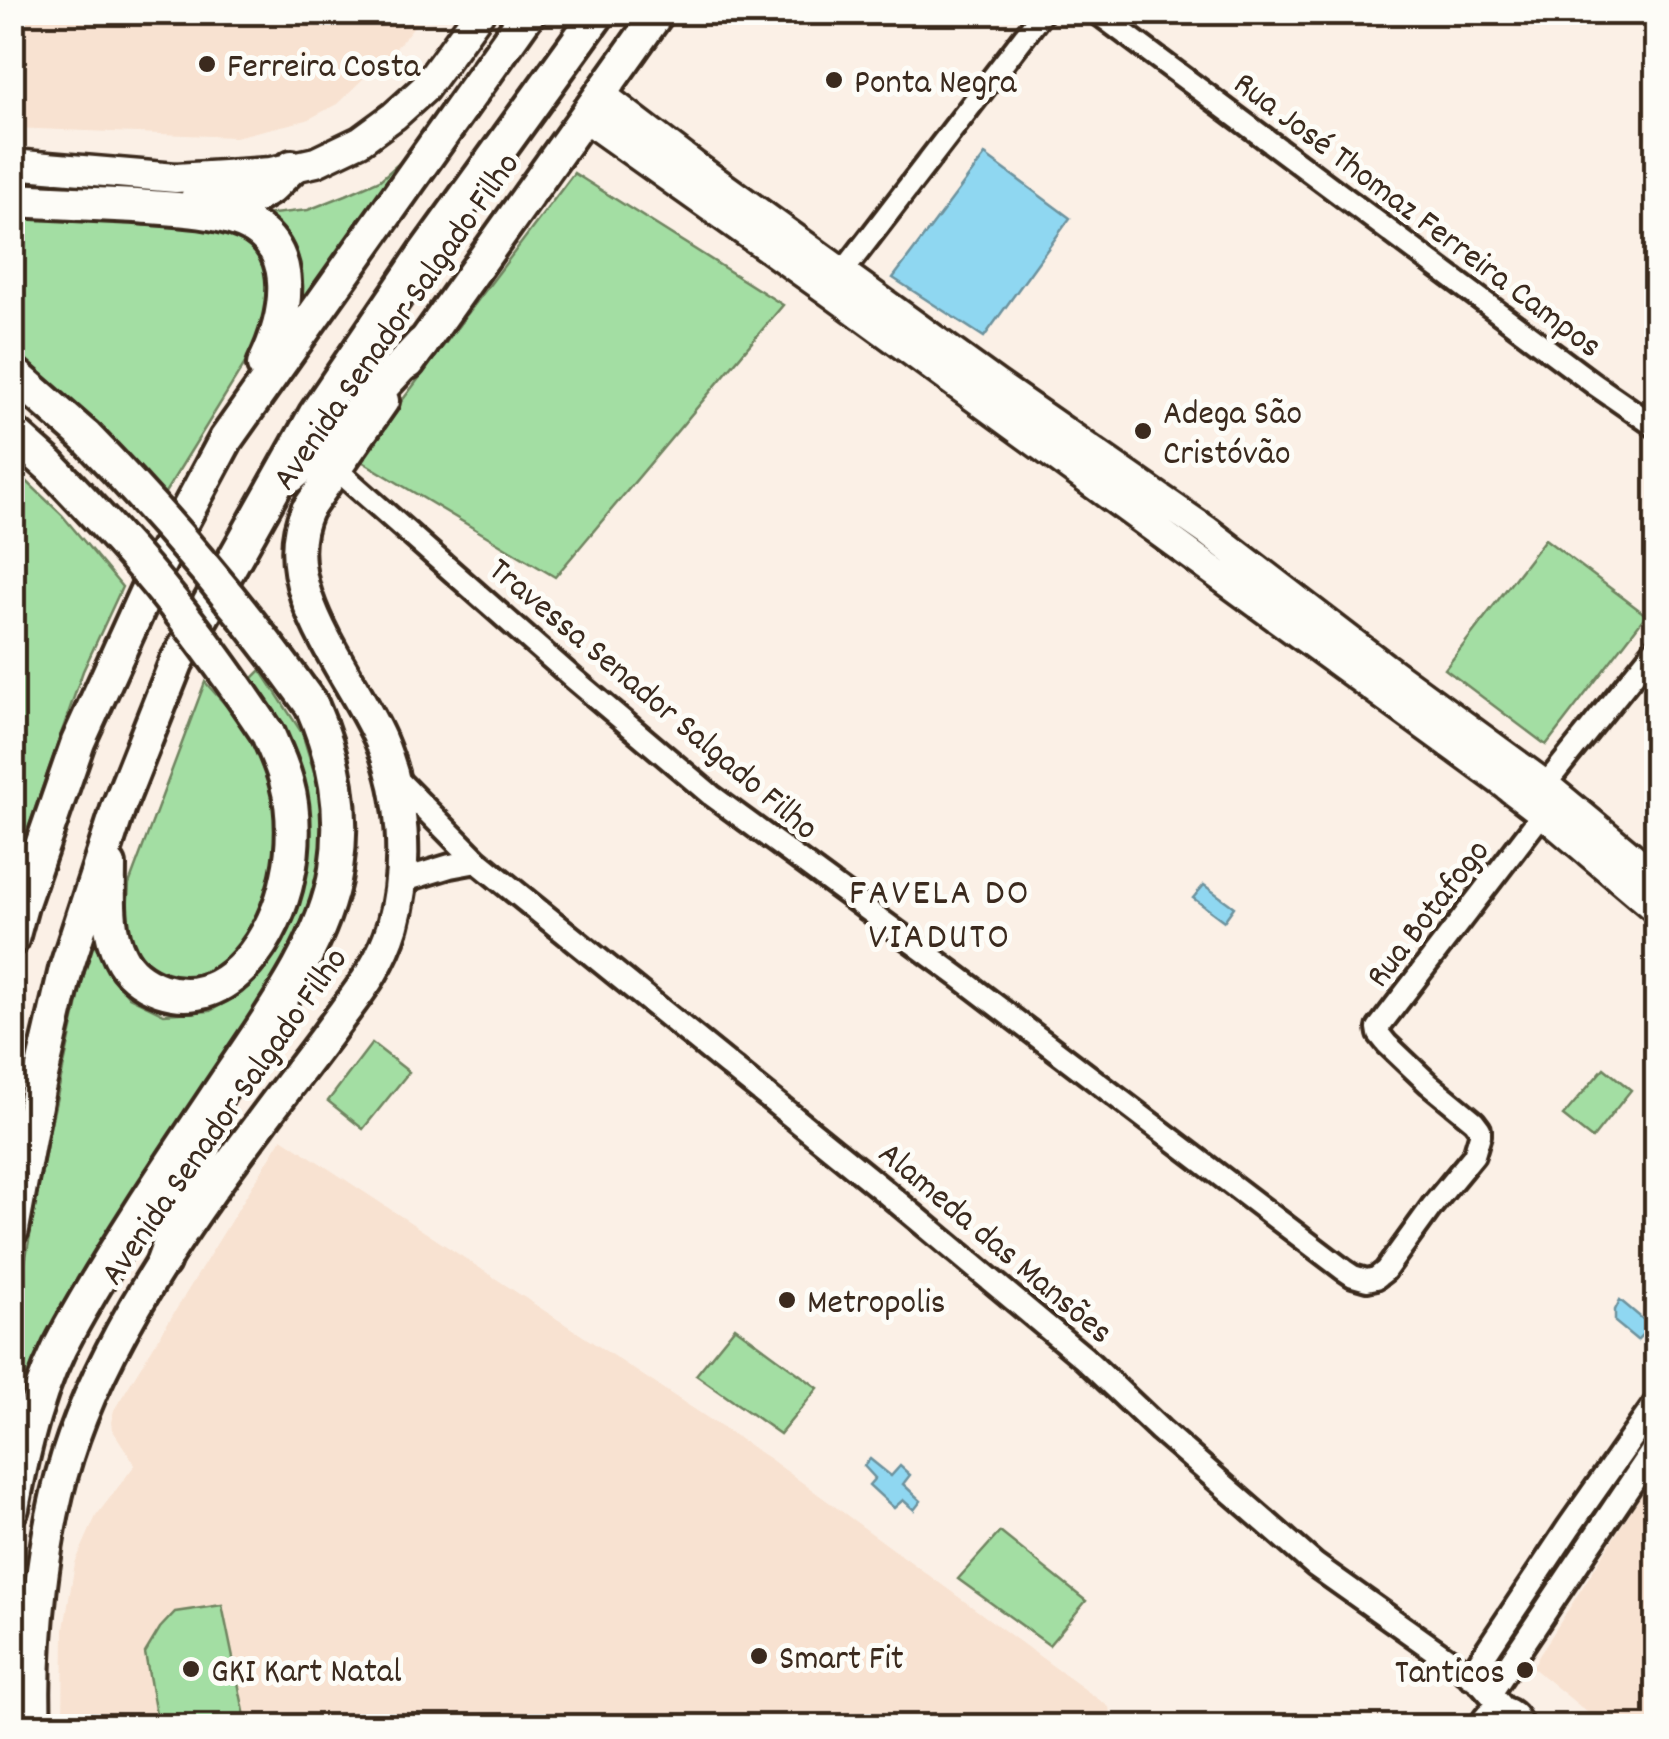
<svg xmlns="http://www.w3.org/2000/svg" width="1669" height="1739" viewBox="0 0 1669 1739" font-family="Dekko,sans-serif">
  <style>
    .built { fill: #f8e2d1 }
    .green { fill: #a3dea3; stroke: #6f8460; stroke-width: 2.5 }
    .water { fill: #8fd7f1; stroke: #6d929d; stroke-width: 2.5 }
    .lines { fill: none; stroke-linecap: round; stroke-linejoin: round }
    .minor-casing { stroke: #3b2a1e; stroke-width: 28 }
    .tertiary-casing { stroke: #3b2a1e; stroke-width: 30 }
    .secondary-casing { stroke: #3b2a1e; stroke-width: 35 }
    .primary-casing { stroke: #3b2a1e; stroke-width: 38 }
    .trunk-casing { stroke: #3b2a1e; stroke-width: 40 }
    .minor { stroke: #fdfcf7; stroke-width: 20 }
    .tertiary { stroke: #fdfcf7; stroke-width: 22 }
    .secondary { stroke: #fdfcf7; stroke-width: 28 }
    .primary { stroke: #fdfcf7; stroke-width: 30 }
    .trunk { stroke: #fdfcf7; stroke-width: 32 }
    .trunk-bridge-casing { stroke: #3b2a1e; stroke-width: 40; stroke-linecap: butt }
    .trunk-bridge { stroke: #fdfcf7; stroke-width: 32 }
    .poi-dot { fill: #3b2a1e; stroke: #fdfcf7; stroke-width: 4 }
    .labels { text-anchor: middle; stroke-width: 10; stroke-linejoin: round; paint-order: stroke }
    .poi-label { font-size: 35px; fill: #3b2a1e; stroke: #fdfcf7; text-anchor: start }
    .street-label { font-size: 35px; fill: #3b2a1e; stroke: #fdfcf7 }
    .neighbourhood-label { font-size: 38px; letter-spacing: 2.5px; fill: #3b2a1e; stroke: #fdfcf7 }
  </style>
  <rect width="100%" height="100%" fill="#fbf0e6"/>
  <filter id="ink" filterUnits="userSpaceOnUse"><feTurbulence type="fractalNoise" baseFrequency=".01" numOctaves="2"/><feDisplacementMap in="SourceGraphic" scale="20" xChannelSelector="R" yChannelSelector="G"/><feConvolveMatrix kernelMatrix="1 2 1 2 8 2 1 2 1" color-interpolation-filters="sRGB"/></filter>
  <g filter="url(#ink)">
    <!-- built -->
    <path class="built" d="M13,12h412v1l-43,52 -16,11 -29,28 -30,16 -72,17 -222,-9z
      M282,1138l488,321 339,248 4,19h-1050l1,-97 11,-66 21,-47 39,-51 -23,-36 -1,-7 3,-12z
      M1656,1471v255h-52l-72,-59z"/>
    <!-- green -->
    <path class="green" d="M415,149l-119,165 -41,-98 53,-6 38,-15 34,-15z
      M574,173l209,132 -228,272 -197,-118z
      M12,212l211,11 37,24 13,24v47l-110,178 -150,-139z
      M13,468l49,47 60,72 -39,84 -70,201z
      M1545,539l101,76 -100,130 -101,-76z
      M261,670l41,63 20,65v67l-16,58 -293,527v-122l35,-191 44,-198 17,5 -3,24 23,29 35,17 46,-3 32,-18 26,-31 30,-59 12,-68 -8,-51 -53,-102z
      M205,682l41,46 25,52 8,44 -3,35 -14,55 -28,44 -28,20 -29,5 -39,-22 -12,-35 3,-42z
      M372,1043l37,29 -46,57 -35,-28z
      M1604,1068l27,22 -39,49 -29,-23z
      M735,1327l83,61 -38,46 -84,-59z
      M1000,1532l86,69 -37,44 -91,-66z
      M222,1605l25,121h-89l-13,-73 15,-25 15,-16z"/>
    <!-- water -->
    <path class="water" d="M985,155l85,63 -86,119 -91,-59z
      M1204,885l30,22 -10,14 -31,-23z
      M1620,1300l31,26 -14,14 -22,-18v-12z
      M870,1459l21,17 9,-10 10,9 -7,9 18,17 -7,9 -11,-10 -9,8 -25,-23 6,-7 -11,-12z"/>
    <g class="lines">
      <!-- minor casing -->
      <g class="minor-casing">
        <path id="minor" d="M1096,12l498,372 62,43
          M836,281l207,-269
          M336,469l238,210 137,116 248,182 385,293 9,6 14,4 9,-2 9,-7 47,-65 42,-51 6,-20v-6l-6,-8 -45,-37 -42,-40 -8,-10 -1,-6 165,-215
          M1545,785l111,-138"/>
      </g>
      <!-- tertiary casing -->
      <g class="tertiary-casing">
        <path id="tertiary" d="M394,777l83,84 406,329 201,168 76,72 155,135 166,118 23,26
          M401,881l49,-15 27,-5
          M1470,1676l99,-149 87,-124
          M1491,1692l165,-246
          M1481,1726c9,-22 32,-24 40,0"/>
      </g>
      <!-- secondary casing -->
      <g class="secondary-casing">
        <path id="secondary" d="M600,94l93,71 304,220 210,146 177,136 161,118 111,92
          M584,117l245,174 672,490 42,32 113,96
          M12,164l164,14 95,-6 45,-10 44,-21 34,-25 30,-27 56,-77"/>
      </g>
      <!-- primary casing -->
      <g class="primary-casing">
        <path id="primary" d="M409,363l250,-351
          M35,1726c-4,-81 8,-192 32,-269 37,-118 118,-234 192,-332 24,-33 49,-64 73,-97 26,-35 48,-60 61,-103 16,-58 11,-131 -13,-186 -30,-68 -108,-153 -73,-229l76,-109"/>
      </g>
      <!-- trunk casing -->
      <g class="trunk-casing">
        <path id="trunk" d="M198,196l57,1 15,-9 22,-21
          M12,200c42,2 83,4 124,6 36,3 74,3 107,16 60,25 43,98 21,143
          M12,372l74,65
          M12,432l38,34
          M291,476l36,-31 95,-101
          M109,865c0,30 -3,64 11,91 8,17 24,28 41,34 69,23 116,-57 127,-114 6,-27 7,-64 -1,-92 -4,-17 -12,-34 -19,-50
          M12,939l9,-33 57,-164 79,-174 69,-129 303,-427
          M12,1229l26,-140 28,-120 53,-163 57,-143 139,-248 110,-162 174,-241
          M163,1262l49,-137
          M12,1508c12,-63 26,-124 58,-180 43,-77 93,-152 142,-225 44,-68 112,-153 124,-234 9,-58 -1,-110 -24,-163"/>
      </g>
      <!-- minor -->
      <use href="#minor" class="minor"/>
      <!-- tertiary -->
      <use href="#tertiary" class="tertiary"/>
      <!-- secondary -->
      <use href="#secondary" class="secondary"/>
      <!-- primary -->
      <use href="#primary" class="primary"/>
      <!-- trunk -->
      <use href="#trunk" class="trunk"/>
      <!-- trunk-bridge casing -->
      <g class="trunk-bridge-casing">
        <path id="trunk-bridge" d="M86,437c82,84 158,174 226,269
          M50,466c42,44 85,89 123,137 34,42 65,86 95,131"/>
      </g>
      <!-- trunk-bridge -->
      <use href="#trunk-bridge" class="trunk-bridge"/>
    </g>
  </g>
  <!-- markers -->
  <g class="poi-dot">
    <circle cx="207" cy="64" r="10"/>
    <circle cx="834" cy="80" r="10"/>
    <circle cx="1143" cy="431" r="10"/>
    <circle cx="787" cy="1300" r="10"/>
    <circle cx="759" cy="1656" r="10"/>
    <circle cx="191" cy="1669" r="10"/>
    <circle cx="1525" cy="1670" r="10"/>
  </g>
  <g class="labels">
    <!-- poi labels -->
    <g class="poi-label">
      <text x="227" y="76">Ferreira Costa</text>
      <text x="854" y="92">Ponta Negra</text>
      <text x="1163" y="423">Adega São<tspan x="1163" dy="40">Cristóvão</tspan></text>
      <text x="807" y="1312">Metropolis</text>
      <text x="779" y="1668">Smart Fit</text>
      <text x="211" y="1681">GKI Kart Natal</text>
      <text x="1505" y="1682" text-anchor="end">Tanticos</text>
    </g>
    <!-- street labels -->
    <g class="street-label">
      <text transform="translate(1419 213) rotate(37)" y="12">Rua José Thomaz Ferreira Campos</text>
      <text transform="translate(394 320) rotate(-55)" y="12">Avenida Senador Salgado Filho</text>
      <text transform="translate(655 697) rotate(40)" y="12">Travessa Senador Salgado Filho</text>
      <text transform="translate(1426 912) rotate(-52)" y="12">Rua Botafogo</text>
      <text transform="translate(222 1115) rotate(-55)" y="12">Avenida Senador Salgado Filho</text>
      <text transform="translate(997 1241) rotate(40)" y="12">Alameda das Mansões</text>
    </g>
    <!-- neighbourhood labels -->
    <g class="neighbourhood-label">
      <text x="940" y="903">FAVELA DO<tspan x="940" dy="44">VIADUTO</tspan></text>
    </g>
  </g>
  <!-- margin -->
  <rect width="1669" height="1739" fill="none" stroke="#fdfcf7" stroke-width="50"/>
  <rect x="25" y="25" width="1619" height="1689" fill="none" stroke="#3b2a1e" stroke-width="4" filter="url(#ink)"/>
</svg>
